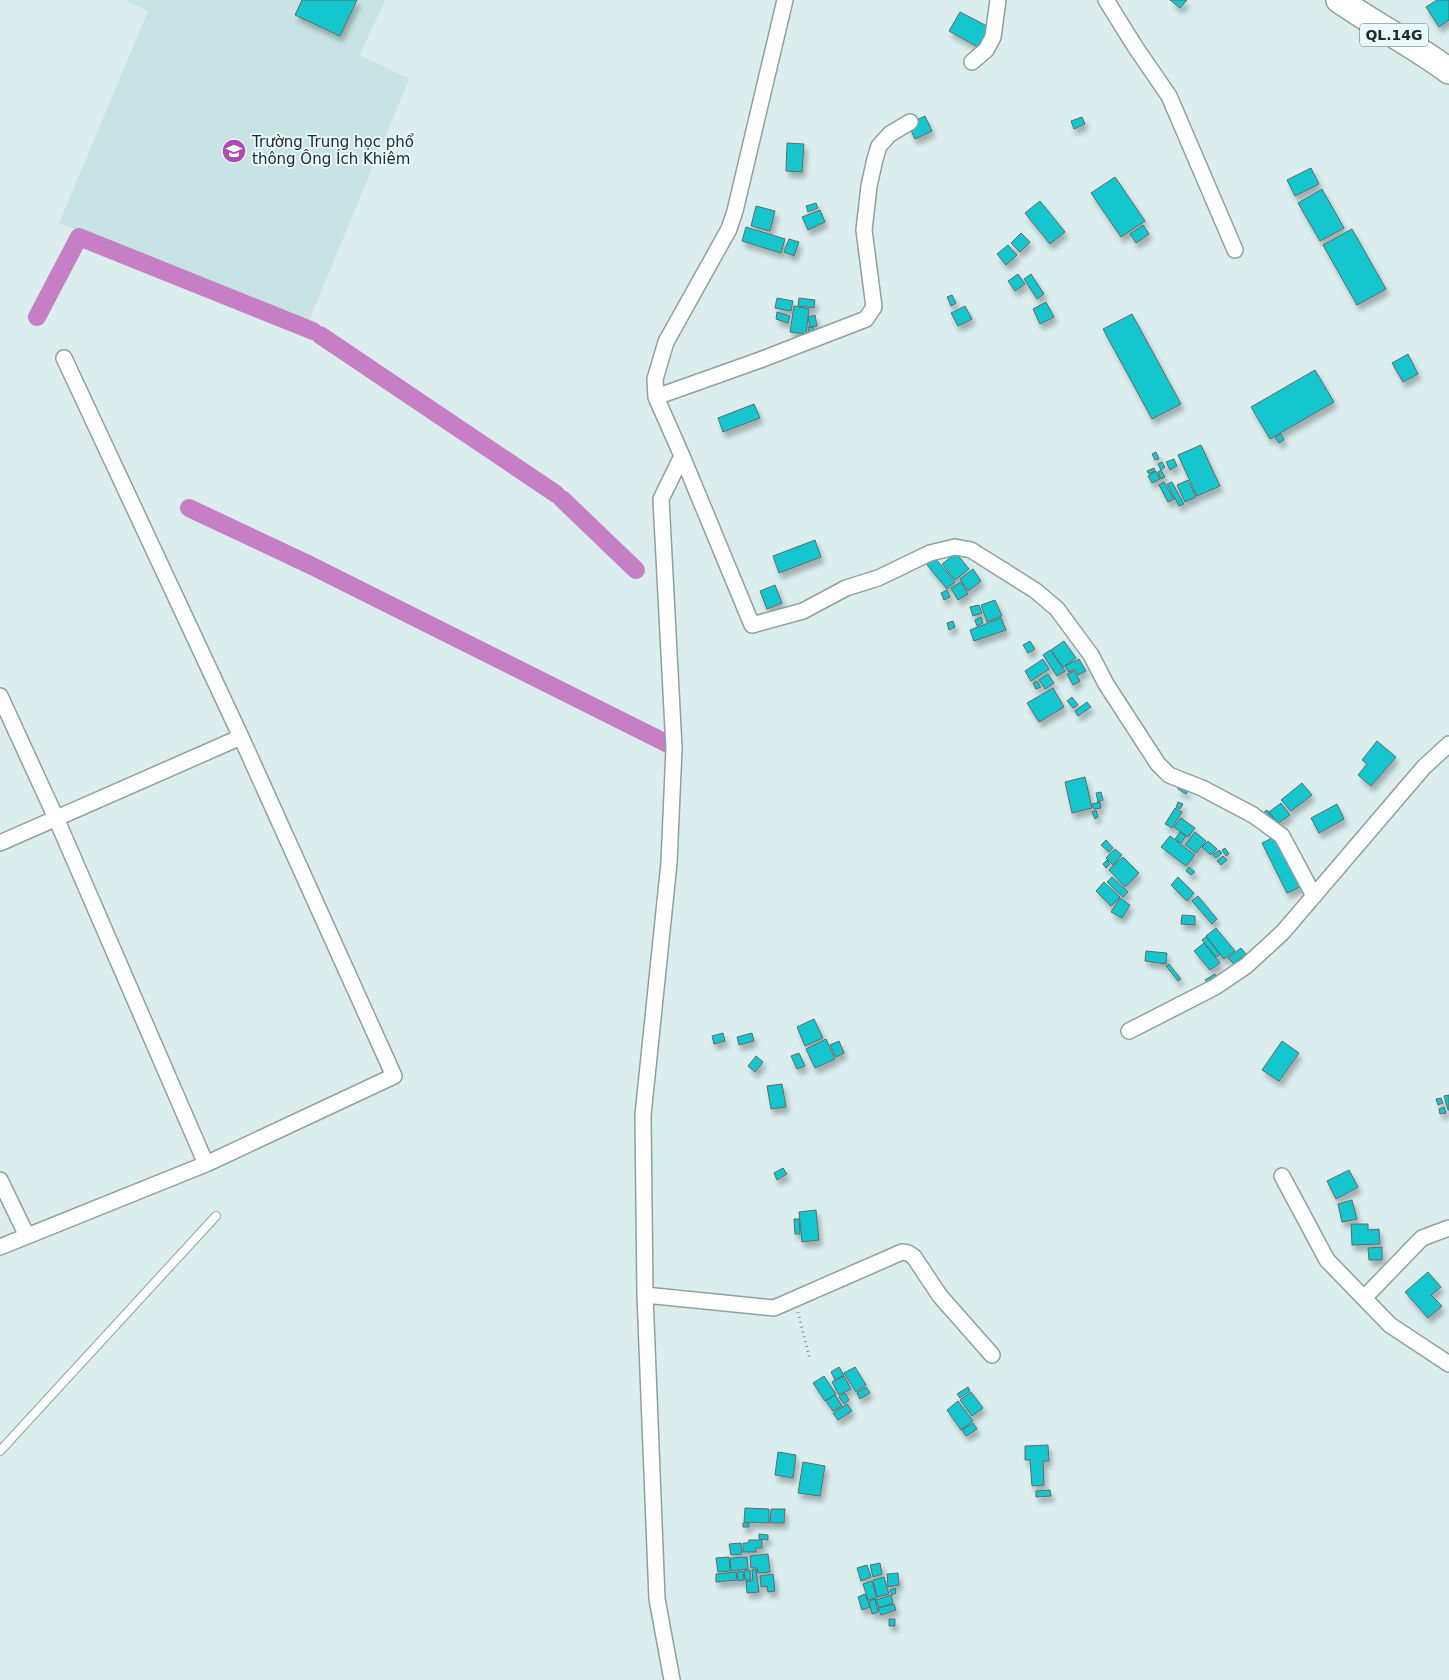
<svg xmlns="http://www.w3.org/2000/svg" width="1449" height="1680" viewBox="0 0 1449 1680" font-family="'DejaVu Sans',sans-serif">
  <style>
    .built { fill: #c8e3e4 }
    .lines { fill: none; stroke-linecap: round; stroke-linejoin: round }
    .canal { stroke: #c67fc5; stroke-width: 18 }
    .building { fill: #13c6ce; stroke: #5c6c6c; filter: url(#shadow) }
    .lane-casing { stroke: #90a0a1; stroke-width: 10 }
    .street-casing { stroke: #90a0a1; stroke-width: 18 }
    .primary-casing { stroke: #90a0a1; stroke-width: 28 }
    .path { stroke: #879494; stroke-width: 3; stroke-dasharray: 1 4; stroke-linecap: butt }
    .lane { stroke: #fff; stroke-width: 8 }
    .street { stroke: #fff; stroke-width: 15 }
    .primary { stroke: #fff; stroke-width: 25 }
    .labels { text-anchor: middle; stroke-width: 4; stroke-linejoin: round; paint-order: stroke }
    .shield { fill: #e8fafb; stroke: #5e6869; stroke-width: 1 }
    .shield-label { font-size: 14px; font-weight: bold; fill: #232a2a }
    .poi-label { font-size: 15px; fill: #232a2a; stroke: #e8fafb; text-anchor: start }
  </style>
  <defs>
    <filter id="shadow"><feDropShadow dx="3" dy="5.5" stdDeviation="2.5" flood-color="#0004"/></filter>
  </defs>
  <rect width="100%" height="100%" fill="#dbeded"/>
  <!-- built -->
  <path class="built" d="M125,0h260l-25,55 49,24 -100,242 -250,-98 89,-212z"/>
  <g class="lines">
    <!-- canal -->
    <path class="canal" d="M37,317l42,-80 234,94
      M320,335l236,159
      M562,499l74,71
      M189,508l121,57 360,180"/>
  </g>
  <!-- building -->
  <path class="building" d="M302,0h55l-17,36 -45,-21z
    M1170,0h17l-7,8z
    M1437,0h12v20l-10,7 -13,-20z
    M960,12l29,15 -11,20 -29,-16z
    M925,116l7,15 -17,8 -7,-15z
    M1082,117l3,7 -11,5 -3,-8z
    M787,143l17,1 -2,28 -16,-1z
    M1311,168l8,16 -24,12 -8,-16z
    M1115,177l30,44 -24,16 -30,-44z
    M1322,189l22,39 -24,13 -22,-38z
    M1040,201l25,31 -15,12 -25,-31z
    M816,203l2,5 -10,4 -2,-6z
    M756,206l19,5 -5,20 -19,-5z
    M820,210l5,12 -17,8 -6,-13z
    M1143,225l6,9 -13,9 -6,-9z
    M746,227l39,12 -4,14 -39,-12z
    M1352,229l34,60 -29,16 -34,-60z
    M1021,233l9,9 -10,10 -9,-9z
    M789,239l10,3 -5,14 -10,-4z
    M1008,245l9,10 -11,10 -9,-11z
    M1018,274l7,10 -10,7 -7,-10z
    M1031,274l13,20 -7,5 -13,-20z
    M952,295l4,8 -5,3 -4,-9z
    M777,298l16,3 -2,10 -16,-3z
    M799,298l16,2 -1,8 -16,-2z
    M1046,302l8,15 -14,7 -7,-15z
    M794,306l15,3 -3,25 -16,-2z
    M965,306l7,13 -14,7 -7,-13z
    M777,312l13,4 -2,7 -12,-4z
    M1132,314l49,90 -29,15 -49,-90z
    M815,315l2,11 -7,1 -2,-10z
    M808,327h5l1,7h-5z
    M1408,354l10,20 -15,8 -11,-19z
    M1315,370l19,32 -64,37 -19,-32z
    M754,404l6,14 -37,14 -5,-14z
    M1281,434l3,6 -5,3 -4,-6z
    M1201,445l19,41 -23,10 -19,-41z
    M1156,452l3,7 -4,1 -3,-6z
    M1174,459l3,7 -7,4 -4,-8z
    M1162,462l3,5 -4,3 -3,-6z
    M1154,468l1,3 -6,3 -2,-3z
    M1161,470l4,7 -4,2 -3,-7z
    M1156,471l4,8 -8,4 -4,-7z
    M1188,480l8,17 -11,5 -8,-17z
    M1164,482l10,17 -6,3 -9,-17z
    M1172,482l12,22 -5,2 -12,-22z
    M815,540l6,17 -42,16 -6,-17z
    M956,553l13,16 -14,11 -13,-16z
    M935,558l20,24 -8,7 -20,-24z
    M973,569l8,12 -13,10 -8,-12z
    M961,582l7,12 -10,6 -7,-12z
    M775,585l7,18 -15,6 -7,-18z
    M947,590l3,7 -6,3 -3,-7z
    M995,600l7,16 -15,6 -6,-17z
    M979,605l3,8 -9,3 -3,-9z
    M981,617l2,6 -6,3 -2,-6z
    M1001,618l5,12 -32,11 -4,-11z
    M953,621l2,6 -6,3 -2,-7z
    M1030,641l5,8 -7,4 -5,-8z
    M1064,641l12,17 -13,9 -12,-17z
    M1050,650l15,21 -8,5 -14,-21z
    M1043,659l6,10 -18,12 -6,-10z
    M1079,659l7,12 -8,4 -3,-6 -6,3 -4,-6z
    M1074,671l6,10 -7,4 -6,-11z
    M1048,674l6,9 -9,6 -6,-9z
    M1037,681l4,6 -5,2 -3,-6z
    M1053,688l11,19 -25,15 -12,-19z
    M1072,697l6,8 -5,3 -6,-7z
    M1087,702l4,5 -13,9 -3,-5z
    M1377,741l19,16 -25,29 -13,-11 9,-11 -5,-4z
    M1085,777l7,31 -20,5 -7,-31z
    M1302,783l10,12 -21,16 -10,-11z
    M1179,786l9,5 -2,3 -8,-5z
    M1101,792l2,8 -5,2 -2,-9z
    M1100,802l1,6 -7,1 -2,-5z
    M1178,802l5,2 -3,5 -4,-2z
    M1281,803l9,12 -12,8 -9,-11z
    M1337,804l7,15 -25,14 -8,-15z
    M1175,808l7,4 -10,16 -7,-4z
    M1096,810l2,7 -3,2 -3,-7z
    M1267,810l10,14 -14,-11z
    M1181,818l14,10 -7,9 -14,-10z
    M1180,832l6,4 -5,7 -6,-4z
    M1195,832l11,9 -10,12 -11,-8z
    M1170,836l25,19 -9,11 -25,-19z
    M1276,836l26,50 -15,7 -25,-50z
    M1106,840l7,8 -4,4 -8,-7z
    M1208,841l9,8 -6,6 -9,-8z
    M1225,848l4,6 -3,2 -4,-6z
    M1115,849l7,6 -9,10 -7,-7z
    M1219,850l3,3 -6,5 -3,-3z
    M1223,856l4,4 -6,5 -4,-4z
    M1123,857l16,16 -14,14 -16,-17z
    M1107,860l3,4 -4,4 -3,-4z
    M1189,867l6,5 -4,3 -5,-4z
    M1112,877l16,15 -5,5 -16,-15z
    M1178,877l16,16 -7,8 -16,-16z
    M1104,882l16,15 -9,9 -15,-15z
    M1198,896l19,23 -5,5 -20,-23z
    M1120,898l10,7 -8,13 -11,-6z
    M1182,915l13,1v9l-14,-1z
    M1216,928l19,23 -11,8 -18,-23z
    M1206,937l14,17 -4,3 -14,-17z
    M1204,943l16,20 -10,7 -16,-19z
    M1241,948l5,6 -12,10 -6,-6z
    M1146,951l21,2 -1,11 -21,-3z
    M1169,964l12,15 -3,2 -12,-15z
    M1215,974l2,4 -9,6 -3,-4z
    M814,1019l9,19 -18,8 -8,-19z
    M723,1033l2,8 -11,3 -2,-8z
    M752,1033l2,8 -15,4 -2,-8z
    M826,1039l9,20 -20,9 -9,-19z
    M839,1041l5,12 -8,4 -6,-12z
    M1282,1041l17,12 -20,28 -17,-11z
    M799,1053l6,13 -8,3 -6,-13z
    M756,1056l7,6 -8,10 -7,-6z
    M782,1084l4,23 -15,2 -4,-23z
    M1449,1095v15h-1l-4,-14z
    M1441,1098l2,5 -5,2 -2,-6z
    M1444,1107l2,6 -6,1 -1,-5z
    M783,1168l4,6 -10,6 -3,-7z
    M1349,1170l9,17 -22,12 -9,-18z
    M1352,1200l5,19 -15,3 -4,-18z
    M816,1210l3,30 -17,2 -3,-30z
    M794,1219h5l1,15h-5z
    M1351,1224h17v6l11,-1 1,15 -28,1z
    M1382,1247v13h-13l-1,-12z
    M1428,1272l13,15 -10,8 11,11 -14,12 -23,-26z
    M839,1367l5,8 -9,5 -4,-8z
    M855,1367l11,18 -10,7 -12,-19z
    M824,1376l12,18 -11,7 -12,-18z
    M844,1376l7,13 -12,6 -7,-13z
    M866,1387l4,6 -10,6 -3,-6z
    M968,1387l2,4 -10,7 -3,-4z
    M971,1392l12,16 -11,8 -12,-16z
    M845,1393l4,7 -5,4 -5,-7z
    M835,1395l7,11 -9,5 -7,-10z
    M958,1401l15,20 -12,9 -14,-20z
    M847,1404l5,7 -14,9 -5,-7z
    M973,1423l4,6 -11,7 -4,-6z
    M1048,1445l1,16h-6l1,24 -12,1 -2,-26h-5v-14z
    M778,1452l18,3 -3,23 -18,-3z
    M803,1462l22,4 -5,30 -22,-3z
    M1050,1490l1,6 -15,1v-6z
    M745,1508l24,1v14l-25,-1z
    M771,1509h14l-1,14h-14z
    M743,1523h6v4h-6z
    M759,1534l9,1v5l-9,-1z
    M749,1540h13v8h-6v4h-13v-9h5z
    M741,1543l1,11 -11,1 -2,-11z
    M768,1554l2,18 -12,1 -1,-5h-6l-1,-12z
    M729,1557l1,14 -12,1 -2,-14z
    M747,1557l1,12 -17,2 -1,-13z
    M880,1563l2,11 -9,3 -3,-12z
    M867,1565l4,12 -10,4 -4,-13z
    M756,1569l3,23 -12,1 -1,-12h7l-1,-11z
    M750,1570l1,10h-6l-1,-9z
    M743,1571l1,9 -6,1 -1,-9z
    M736,1572l1,8 -21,2v-8z
    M898,1573l1,12 -11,2 -1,-13z
    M773,1574l2,17 -7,1 -1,-6 -6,1 -1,-11z
    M884,1577l5,17 -12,3 -4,-17z
    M872,1581l5,17 -9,2 -5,-16z
    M895,1588l1,5 -4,2 -2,-5z
    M865,1594l5,13 -8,3 -4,-13z
    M891,1595l2,8 -14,5 -3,-8z
    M875,1599l3,13 -6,2 -3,-13z
    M894,1604l2,6 -15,5 -3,-7z
    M889,1619h6v7h-6z"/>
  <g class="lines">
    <!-- lane casing -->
    <g class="lane-casing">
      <path id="lane" d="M0,1451l216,-235"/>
    </g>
    <!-- street casing -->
    <g class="street-casing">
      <path id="street" d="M1106,0l30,48 33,48 66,154
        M972,62l14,-12 7,-13 5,-37
        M656,397l104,-37 106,-41 8,-12 -10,-77 5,-44 6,-27 4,-13 11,-12 20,-12
        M682,456l70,169 51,-14 43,-23 32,-10 52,-25 25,-6 16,3 65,41 21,18 34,46 15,29 52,80 11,11 33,13 51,27 29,21 32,60
        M0,696l56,122 150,346
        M0,843l241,-106
        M1129,1031l86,-44 31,-21 37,-34 141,-165 25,-23
        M1282,1176l45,84 63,65 59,39
        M0,1180l27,56
        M0,1247l206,-83 188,-88 -153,-339 -177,-379
        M645,1295l129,13 128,-56 6,1 6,4 26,39 52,59
        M1364,1298l58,-60 27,-10
        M672,1680l-15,-81 -12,-304 -2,-180 26,-252 5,-115 -13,-249 21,-43 -26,-59 -1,-18 11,-37 63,-113 6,-18 50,-211"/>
    </g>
    <!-- primary casing -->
    <g class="primary-casing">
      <path id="primary" d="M1339,0c36,25 75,45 110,71"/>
    </g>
    <!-- path -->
    <path class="path" d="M798,1312l12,48"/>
    <!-- lane -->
    <use href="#lane" class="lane"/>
    <!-- street -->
    <use href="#street" class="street"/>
    <!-- primary -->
    <use href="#primary" class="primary"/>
  </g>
  <!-- icons -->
  <defs>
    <g id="school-disc" transform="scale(1.25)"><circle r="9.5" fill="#af4aaf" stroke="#e8fafb"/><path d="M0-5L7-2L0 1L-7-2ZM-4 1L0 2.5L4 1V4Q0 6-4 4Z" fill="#fff"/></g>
  </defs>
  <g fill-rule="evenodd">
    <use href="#school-disc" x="234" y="151"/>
  </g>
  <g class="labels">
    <!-- shield labels -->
    <rect class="shield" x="1360" y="23.5" width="68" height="23" rx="4"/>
    <g class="shield-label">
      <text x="1394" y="40">QL.14G</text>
    </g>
    <!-- poi labels -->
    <g class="poi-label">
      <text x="252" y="147">Trường Trung học phổ<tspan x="252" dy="17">thông Ông Ích Khiêm</tspan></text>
    </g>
  </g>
</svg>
